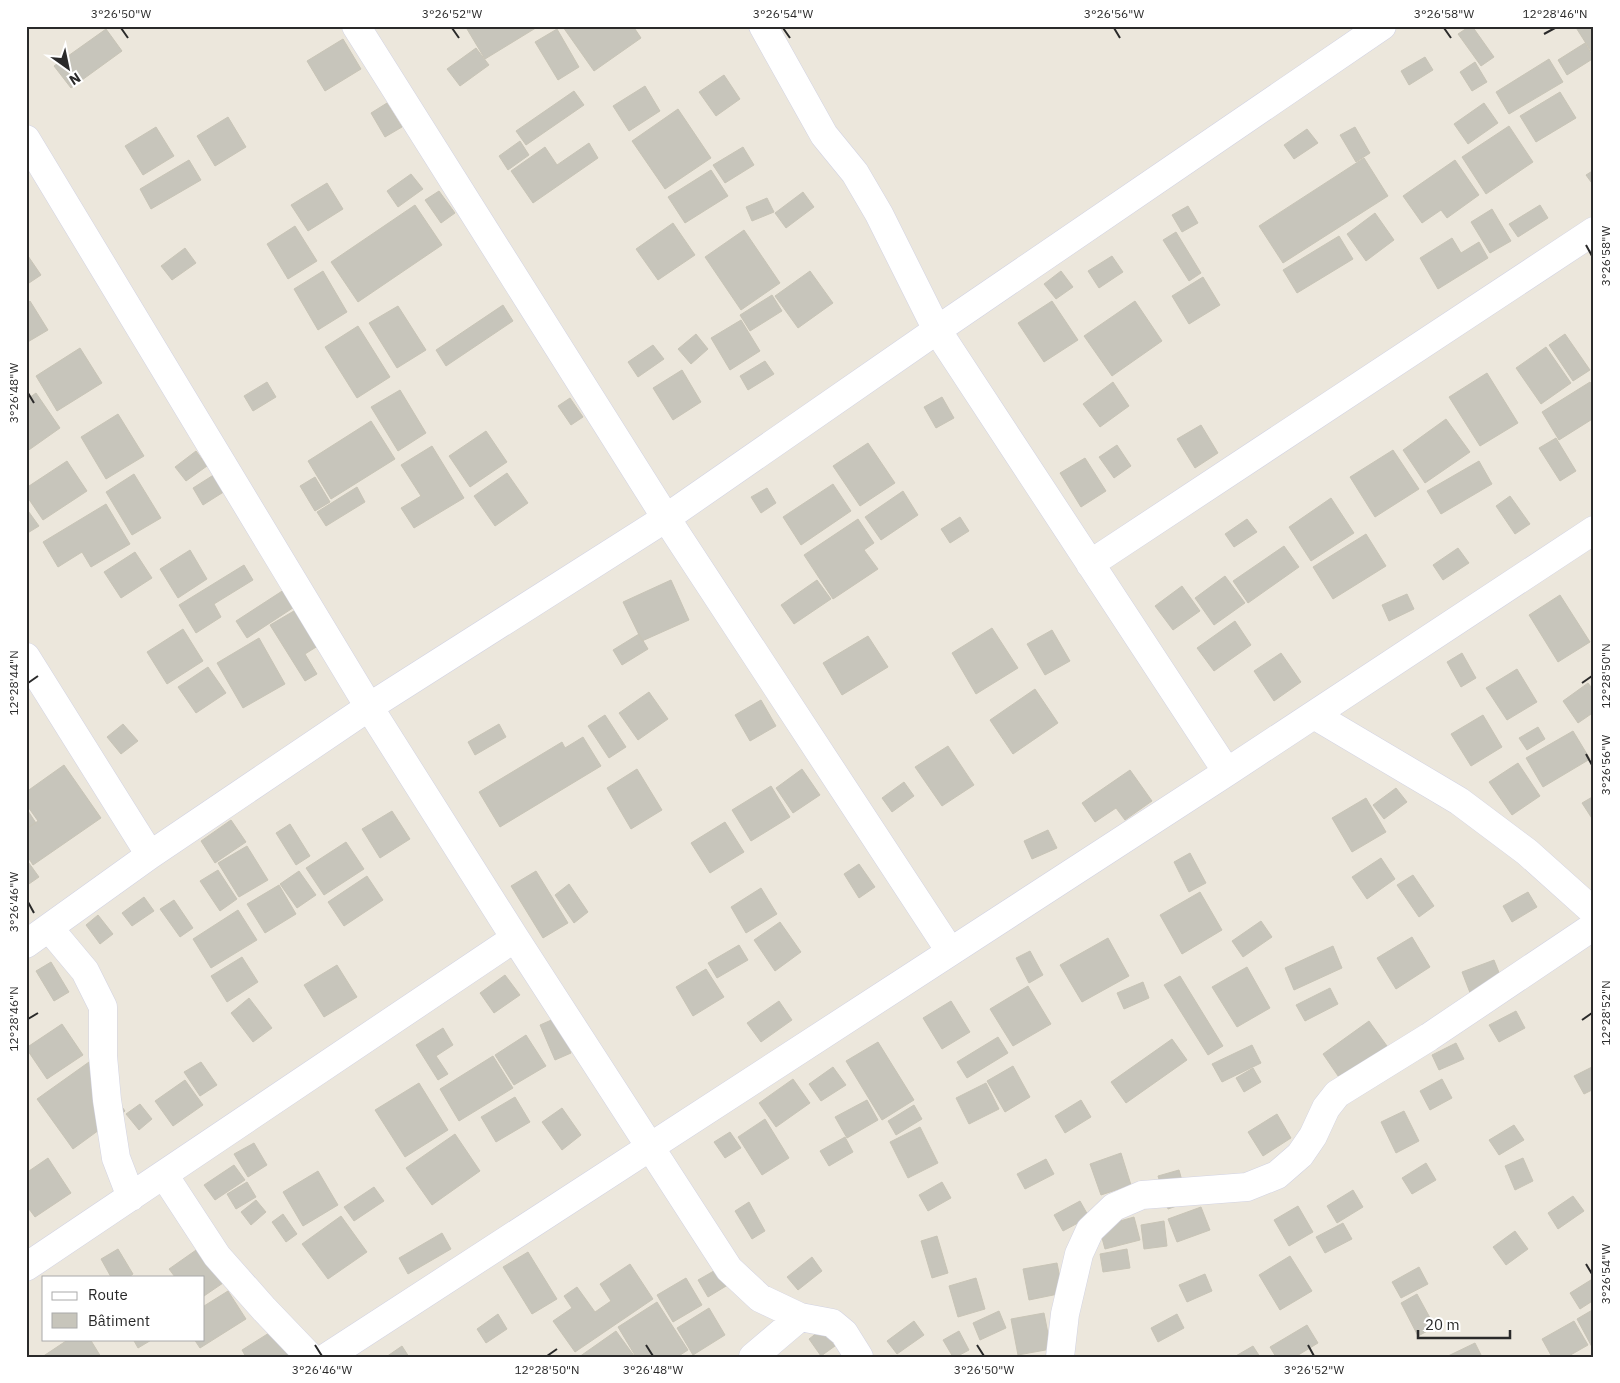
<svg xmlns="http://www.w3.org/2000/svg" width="1620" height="1383" viewBox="0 0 1620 1383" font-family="'IBM Plex Sans',sans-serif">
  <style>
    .building { fill: #c7c5bb; stroke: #c8c4b6 }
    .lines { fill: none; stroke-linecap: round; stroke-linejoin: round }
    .street-casing { stroke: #d2d3e3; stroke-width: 29 }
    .street { stroke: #fff; stroke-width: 28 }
    .ticks { fill: none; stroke: #2a2a2a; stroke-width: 2 }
    .neatline { fill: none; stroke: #2a2a2a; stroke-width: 2 }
    .ticks-label { font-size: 12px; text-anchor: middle; fill: #2a2a2a }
  </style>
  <rect width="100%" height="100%" fill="#ece7dc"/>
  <!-- building -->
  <path class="building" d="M471,26h68l-54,33 -18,-30z
    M633,26l8,12 -47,33 -31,-44z
    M1470,26h2l22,31 -13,9 -23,-32z
    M1575,26h19v30z
    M106,29l16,22 -51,37 -17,-22z
    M557,29l22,38 -21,13 -23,-38z
    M343,39l18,30 -36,22 -18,-30z
    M1585,43l9,15 -27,17 -9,-15z
    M476,48l13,17 -29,21 -13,-17z
    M1425,57l8,13 -24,15 -8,-14z
    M1549,59l14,23 -54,32 -13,-22z
    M1475,62l12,20 -15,9 -12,-19z
    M724,75l16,24 -24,17 -17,-24z
    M645,86l15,25 -31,20 -16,-25z
    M574,91l10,14 -58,40 -10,-14z
    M1560,92l16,26 -40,24 -16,-26z
    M387,103l15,24 -17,10 -14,-24z
    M1484,103l14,20 -30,21 -14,-20z
    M678,109l33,49 -46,31 -33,-48z
    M228,117l18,30 -31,19 -18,-30z
    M1509,126l24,36 -47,32 -24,-37z
    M156,127l18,29 -31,19 -18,-29z
    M1355,127l15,26 -14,9 -16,-27z
    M1307,129l11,14 -24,16 -10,-14z
    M520,141l9,14 -21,15 -9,-14z
    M589,143l9,15 -65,45 -22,-32 34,-24 12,18z
    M743,147l11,18 -29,18 -12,-18z
    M1364,158l24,38 -105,67 -24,-37z
    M189,160l12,20 -50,29 -11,-20z
    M1455,160l24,35 -32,23 -6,-8 -19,13 -19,-27z
    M711,170l17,26 -43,27 -17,-26z
    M1594,170v16l-8,-11z
    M411,174l12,15 -25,18 -11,-16z
    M327,183l16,26 -35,22 -17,-26z
    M439,191l16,22 -14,10 -16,-23z
    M803,192l11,15 -28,21 -11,-15z
    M767,198l7,14 -22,9 -6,-14z
    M415,205l27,40 -84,57 -27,-40z
    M1540,205l8,13 -30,19 -9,-13z
    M1188,206l10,17 -16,9 -10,-17z
    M1492,209l19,32 -21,12 -19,-31z
    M1375,213l19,27 -28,21 -19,-27z
    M673,223l22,32 -37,25 -22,-31z
    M295,226l22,35 -29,18 -21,-35z
    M744,230l36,53 -39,27 -36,-53z
    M1176,232l25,41 -12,8 -26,-41z
    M1339,236l14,23 -56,34 -14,-23z
    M1452,238l9,15 18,-11 9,16 -50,31 -18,-31z
    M185,248l11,15 -24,17 -11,-14z
    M26,253l15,22 -15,10z
    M1112,256l11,16 -24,16 -11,-17z
    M323,271l24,41 -29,18 -24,-41z
    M810,271l23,32 -35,25 -23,-32z
    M1061,271l12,16 -17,12 -12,-15z
    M1203,277l17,28 -31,19 -17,-28z
    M772,295l10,16 -32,20 -10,-16z
    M30,301l18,29 -22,13v-39z
    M1052,301l26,39 -34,22 -26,-39z
    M1135,301l27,40 -50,35 -28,-40z
    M503,305l10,16 -67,45 -10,-16z
    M398,306l28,44 -29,18 -28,-45z
    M741,320l19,31 -30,19 -19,-32z
    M358,326l32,51 -33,21 -32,-51z
    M696,334l12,15 -17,15 -13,-15z
    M1565,334l25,36 -17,11 -24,-36z
    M653,345l11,14 -26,18 -10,-15z
    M1546,347l25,36 -30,21 -25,-36z
    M80,348l22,35 -45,28 -21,-35z
    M765,361l9,13 -26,16 -8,-14z
    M682,370l19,32 -28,18 -20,-32z
    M1487,373l31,50 -38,23 -31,-49z
    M267,382l9,15 -23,14 -9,-15z
    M1113,382l16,24 -29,21 -17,-23z
    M1590,382l4,6v30l-35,22 -17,-28z
    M400,390l26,43 -28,18 -27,-44z
    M36,393l24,35 -34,24v-52z
    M942,397l12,21 -18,10 -12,-21z
    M570,398l13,19 -12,8 -13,-19z
    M118,414l26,42 -38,23 -25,-42z
    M1446,419l24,33 -45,31 -22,-33z
    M371,421l24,38 -64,40 -23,-38z
    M1201,425l17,28 -23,15 -18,-29z
    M486,431l21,31 -37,25 -21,-31z
    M1556,438l20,33 -16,10 -21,-33z
    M868,443l27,40 -35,23 -27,-40z
    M1117,445l14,21 -17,12 -15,-21z
    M432,446l32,52 -50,30 -13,-20 20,-12 -20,-31z
    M1393,450l26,39 -44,28 -25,-40z
    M196,451l11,15 -21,15 -11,-14z
    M1085,458l21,33 -25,16 -21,-34z
    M67,461l20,30 -44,29 -17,-25v-7z
    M1479,461l13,23 -51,30 -14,-23z
    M223,469l10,17 -30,19 -10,-17z
    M507,473l21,30 -33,23 -21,-30z
    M134,474l27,44 -29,17 -26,-43z
    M315,477l15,25 -15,9 -15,-25z
    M833,484l18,27 -50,34 -18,-28z
    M357,487l8,15 -39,24 -9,-14z
    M767,488l9,15 -15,10 -10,-16z
    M903,491l15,24 -37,25 -16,-23z
    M1510,496l20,28 -15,10 -19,-28z
    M1331,498l23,35 -43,28 -22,-34z
    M106,504l24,40 -39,23 -9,-15 -24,15 -15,-25z
    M26,508l13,18 -13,8z
    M960,517l9,14 -19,12 -9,-14z
    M858,519l16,24 -10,7 14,19 -45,30 -29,-44z
    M1247,519l10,13 -23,15 -9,-13z
    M1366,534l20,32 -53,33 -20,-32z
    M1284,546l15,21 -51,36 -15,-22z
    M1458,548l11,15 -26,17 -10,-15z
    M190,550l17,29 -29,19 -18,-29z
    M135,552l17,26 -31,20 -17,-26z
    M244,565l9,15 -39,24 7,13 -25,16 -17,-28z
    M1225,576l20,27 -31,22 -19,-27z
    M671,580l18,40 -47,21 -19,-39z
    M817,580l14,19 -37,25 -13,-19z
    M293,584l12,16 -58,38 -11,-17z
    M1182,586l18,25 -27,19 -18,-24z
    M1407,594l7,15 -25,12 -7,-16z
    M1560,595l30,47 -32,20 -29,-47z
    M299,608l22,36 -16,10 12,20 -12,7 -35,-56z
    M1235,621l16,24 -37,26 -17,-23z
    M992,628l26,40 -42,26 -24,-41z
    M183,629l20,32 -36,23 -20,-32z
    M1052,630l18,31 -25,14 -18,-31z
    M639,634l9,15 -26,16 -9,-15z
    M868,636l20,31 -46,28 -19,-32z
    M259,638l26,46 -42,24 -26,-45z
    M1281,653l20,29 -27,19 -20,-30z
    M1462,653l14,25 -15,9 -14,-25z
    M208,667l18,26 -30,20 -18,-26z
    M1517,669l20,33 -30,18 -21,-32z
    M1588,683l6,8v21l-16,11 -15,-22z
    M1035,689l23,34 -45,31 -23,-34z
    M649,692l19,27 -30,21 -19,-27z
    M761,700l15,26 -26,15 -15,-26z
    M605,715l21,32 -17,11 -21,-32z
    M1483,715l19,32 -31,19 -20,-32z
    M123,724l15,17 -17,13 -14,-17z
    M499,724l7,13 -31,18 -7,-13z
    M1538,727l7,12 -18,11 -8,-12z
    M1573,731l17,28 -47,28 -17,-29z
    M583,737l18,29 -101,61 -21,-35 83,-50 3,6z
    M948,746l26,39 -32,21 -27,-39z
    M1518,763l22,33 -28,19 -23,-33z
    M64,765l37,53 -68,47 -7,-11v-25l12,-8 -12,-17v-12z
    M637,769l25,41 -31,19 -24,-41z
    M802,769l18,26 -27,18 -17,-25z
    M1130,770l22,31 -27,19 -9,-12 -21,14 -13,-19z
    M904,782l10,14 -22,16 -10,-14z
    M771,786l19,31 -39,24 -19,-31z
    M1396,788l11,14 -23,17 -11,-14z
    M1594,796v23l-1,1 -11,-17z
    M1366,798l20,34 -34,20 -20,-34z
    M26,808l10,15 -10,6z
    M392,811l18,28 -30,19 -18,-29z
    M231,820l15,22 -31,21 -14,-22z
    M725,822l19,30 -34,21 -19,-30z
    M290,824l20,32 -14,9 -20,-32z
    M1048,830l9,18 -25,11 -8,-18z
    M346,842l18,27 -40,26 -18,-27z
    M247,846l21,34 -29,17 -21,-34z
    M1190,853l16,30 -17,9 -15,-30z
    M1381,858l14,21 -28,20 -15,-22z
    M26,859l13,18 -13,9z
    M859,864l16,23 -16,11 -15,-24z
    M218,870l19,29 -17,12 -20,-30z
    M299,871l17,24 -19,13 -17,-24z
    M536,871l32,52 -25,15 -32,-52z
    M1413,875l21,31 -15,11 -22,-32z
    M367,876l16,24 -39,26 -16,-24z
    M569,884l19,28 -14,11 -19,-28z
    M279,885l17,29 -31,19 -18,-29z
    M761,888l16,26 -31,19 -15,-26z
    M1200,892l22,38 -40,24 -22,-39z
    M1528,892l9,15 -25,15 -9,-16z
    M144,897l10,14 -22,15 -10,-13z
    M174,900l19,28 -13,9 -20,-28z
    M238,910l19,30 -46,28 -18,-29z
    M98,915l15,19 -13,10 -14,-19z
    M1261,921l11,16 -29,20 -11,-16z
    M780,922l21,30 -26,19 -21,-31z
    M1412,937l18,30 -34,22 -19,-31z
    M1108,938l21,38 -47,26 -22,-37z
    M739,945l9,15 -31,18 -9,-15z
    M1333,946l9,22 -48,22 -9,-22z
    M1030,951l13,24 -14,8 -13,-25z
    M242,957l16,25 -31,20 -16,-26z
    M1494,960l12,30 -32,13 -12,-31z
    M51,962l18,30 -15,9 -18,-30z
    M337,965l20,32 -33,20 -20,-32z
    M1247,967l23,41 -33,19 -25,-40z
    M706,969l18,28 -31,19 -17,-29z
    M505,975l15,20 -26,18 -14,-20z
    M1180,976l43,70 -15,9 -44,-70z
    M1143,982l6,16 -25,11 -7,-16z
    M1028,986l23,38 -38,22 -23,-37z
    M1330,988l8,16 -33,17 -9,-16z
    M249,998l23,30 -19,14 -22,-29z
    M779,1001l13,19 -31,22 -14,-19z
    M951,1001l19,31 -28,17 -19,-31z
    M1516,1011l9,17 -26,14 -10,-17z
    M556,1018l15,35 -16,7 -15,-35z
    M1369,1021l23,32 -47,33 -22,-32z
    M62,1024l21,31 -36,24 -21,-31z
    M443,1028l10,17 -17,11 12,18 -10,6 -22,-35z
    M526,1035l20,31 -32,19 -19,-30z
    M998,1037l10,16 -41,25 -10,-16z
    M1172,1039l15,21 -61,43 -15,-21z
    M878,1042l36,58 -32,20 -36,-59z
    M1456,1043l8,16 -25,11 -7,-15z
    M1252,1045l9,18 -39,19 -10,-18z
    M493,1056l20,32 -54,33 -19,-32z
    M89,1062l36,49 -52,38 -36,-50z
    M201,1062l16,23 -17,11 -16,-24z
    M1013,1066l17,31 -25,15 -18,-31z
    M1594,1066v23l-10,5 -10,-18z
    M833,1067l13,18 -25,16 -12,-17z
    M1253,1068l8,14 -17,10 -8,-14z
    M793,1079l17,24 -34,24 -17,-24z
    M1442,1079l10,19 -22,12 -10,-19z
    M185,1080l18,25 -30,21 -18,-25z
    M419,1083l29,47 -43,27 -30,-47z
    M986,1083l13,26 -30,15 -13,-26z
    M515,1097l15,25 -34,20 -15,-25z
    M867,1100l11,20 -31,18 -12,-21z
    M1081,1100l10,17 -26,16 -10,-17z
    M140,1104l12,15 -13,11 -13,-16z
    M914,1105l8,14 -26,16 -8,-14z
    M562,1108l19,27 -19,15 -20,-28z
    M1404,1111l15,30 -23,12 -15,-31z
    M1277,1114l14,24 -28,18 -15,-24z
    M765,1119l24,39 -27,17 -24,-38z
    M1514,1125l10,15 -25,15 -10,-15z
    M920,1127l18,36 -30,15 -18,-36z
    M730,1132l11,16 -16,10 -11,-16z
    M455,1134l25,37 -48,34 -26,-37z
    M845,1137l8,15 -24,14 -9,-15z
    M254,1143l13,22 -19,12 -14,-23z
    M1121,1153l10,32 -30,10 -11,-31z
    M48,1158l23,35 -36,24 -9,-12v-32z
    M1523,1158l10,23 -18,9 -10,-24z
    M1046,1159l8,15 -29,15 -8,-15z
    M1426,1163l10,17 -24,14 -10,-16z
    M234,1165l11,15 -30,20 -11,-15z
    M1179,1170l9,32 -20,7 -10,-33z
    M318,1171l20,34 -35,21 -20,-34z
    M247,1182l9,15 -20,12 -9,-15z
    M942,1182l9,16 -23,13 -9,-16z
    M374,1187l10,14 -30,20 -10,-14z
    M1353,1190l10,17 -26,16 -10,-17z
    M1573,1196l11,15 -26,18 -10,-16z
    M256,1200l10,12 -15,13 -10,-13z
    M1080,1201l9,16 -26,14 -9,-16z
    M749,1202l16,29 -13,8 -17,-28z
    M1298,1206l15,26 -24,14 -15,-26z
    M1201,1207l9,23 -33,12 -9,-23z
    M283,1214l14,20 -11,8 -14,-20z
    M341,1216l26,36 -39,27 -26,-35z
    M1134,1217l6,23 -35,9 -6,-22z
    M1164,1221l3,25 -23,3 -3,-24z
    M1343,1223l9,16 -27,14 -9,-16z
    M1515,1231l13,18 -22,16 -13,-18z
    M442,1233l9,16 -43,25 -9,-16z
    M937,1236l11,37 -16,5 -11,-37z
    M199,1248l24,35 -19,13v-19h-29l-6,-8z
    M118,1249l15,25 -4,3h-18l-10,-18z
    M1127,1249l3,19 -27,4 -3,-18z
    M528,1252l29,47 -25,15 -29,-47z
    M1290,1256l22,35 -32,19 -21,-35z
    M812,1257l10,14 -24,19 -11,-13z
    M1057,1263l6,30 -34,7 -6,-31z
    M630,1264l23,35 -78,53 -22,-31 19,-13 -8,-12 13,-9 18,25 16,-11 -11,-17z
    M726,1264l10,16 -28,17 -10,-17z
    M1419,1267l9,17 -27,14 -9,-16z
    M1205,1274l7,17 -25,11 -8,-17z
    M686,1278l16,27 -29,17 -16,-27z
    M976,1278l9,31 -27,8 -9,-31z
    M1594,1278v22l-14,9 -10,-16z
    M228,1291l18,28 -46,29 -6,-9h10v-33z
    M1417,1294l18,33 -17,9 -17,-33z
    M657,1302l31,48 -11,7h-41l-18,-30z
    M709,1308l16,27 -32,20 -16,-27z
    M1594,1309v37l-2,1 -15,-28z
    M999,1311l7,17 -26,12 -7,-17z
    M1044,1313l7,36 -33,6 -7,-36z
    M498,1314l9,15 -21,14 -9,-14z
    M1177,1314l7,14 -26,14 -7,-14z
    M914,1321l10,14 -27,19 -10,-13z
    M1574,1321l14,24 -21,12h-15l-10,-18z
    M1307,1325l11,18 -23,14h-19l-6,-10z
    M277,1328l14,29h-45l-4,-7z
    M822,1329l13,17 -14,10 -12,-17z
    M616,1331l19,26h-56z
    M959,1331l10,19 -13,7h-3l-10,-17z
    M69,1339h21l11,18h-59z
    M133,1339h20l-15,9z
    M1475,1343l7,14h-36z
    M402,1346l7,11h-23z
    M1253,1346l7,11h-26z"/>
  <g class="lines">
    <!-- street casing -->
    <g class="street-casing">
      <path id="street" d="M356,26l310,492 284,433
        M763,26l61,109 31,38 24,41 58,116 290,442
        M26,139l343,568 146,231 214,331 31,29 40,19 32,6 12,10 15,24
        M1090,564l504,-333
        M26,657l124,198
        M1314,715l145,86 68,51 67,60
        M49,928l36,43 18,36v49l4,44 9,58 15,39
        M26,944l124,-89 219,-148 297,-189 271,-188 445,-304
        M164,1175l53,81 47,53 46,48
        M26,1267l489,-329
        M327,1357l900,-585 367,-242
        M753,1357l47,-40
        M1060,1357l5,-43 14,-60 11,-24 24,-23 28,-12 105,-8 30,-12 23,-20 13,-19 13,-28 11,-14 92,-57 165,-111"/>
    </g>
    <!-- street -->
    <use href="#street" class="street"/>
  </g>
  <!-- ticks -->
  <path class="ticks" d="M121,28l7,10M452,28l7,10M783,28l7,10M1114,28l6,10M1444,28l7,10M1544,34l11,-6M1586,245l6,11M28,393l6,10M28,683l10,-7M1582,683l10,-7M1586,754l6,11M28,902l6,11M28,1019l10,-6M1582,1020l10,-7M1586,1264l6,10M315,1345l7,11M646,1345l7,11M977,1345l7,11M1308,1345l6,11M547,1356l10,-7"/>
  <!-- border -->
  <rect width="1620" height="1383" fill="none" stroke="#ffffff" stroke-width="55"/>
  <!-- legend -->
  <rect x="42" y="1276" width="162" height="65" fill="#ffffff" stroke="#aaaaaa"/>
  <rect x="52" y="1292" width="25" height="8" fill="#ffffff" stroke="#aaaaaa"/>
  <text x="88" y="1300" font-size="15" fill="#2a2a2a">Route</text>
  <rect x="52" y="1313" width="25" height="15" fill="#c7c5bb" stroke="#aaaaaa"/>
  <text x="88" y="1326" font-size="15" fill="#2a2a2a">Bâtiment</text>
  <!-- north arrow -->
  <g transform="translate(68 68) rotate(147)" stroke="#ffffff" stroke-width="4" paint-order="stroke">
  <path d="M0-4L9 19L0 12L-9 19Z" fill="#2a2a2a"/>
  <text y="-8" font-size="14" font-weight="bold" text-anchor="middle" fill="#2a2a2a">N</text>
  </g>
  <!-- scale -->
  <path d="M1418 1330v8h92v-8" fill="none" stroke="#2a2a2a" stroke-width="2.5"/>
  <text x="1425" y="1330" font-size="15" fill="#2a2a2a" stroke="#ffffff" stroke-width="4" paint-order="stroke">20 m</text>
  <rect x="28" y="28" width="1564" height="1328" class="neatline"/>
  <g class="ticks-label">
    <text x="121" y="18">3°26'50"W</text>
    <text x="452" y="18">3°26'52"W</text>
    <text x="783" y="18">3°26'54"W</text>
    <text x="1114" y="18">3°26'56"W</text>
    <text x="1444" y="18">3°26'58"W</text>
    <text x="1555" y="18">12°28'46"N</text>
    <text transform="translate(1606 256) rotate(-90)" y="4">3°26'58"W</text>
    <text transform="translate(14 393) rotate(-90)" y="4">3°26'48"W</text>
    <text transform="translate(1606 676) rotate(-90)" y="4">12°28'50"N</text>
    <text transform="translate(14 683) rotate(-90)" y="4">12°28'44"N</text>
    <text transform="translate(1606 765) rotate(-90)" y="4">3°26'56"W</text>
    <text transform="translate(14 902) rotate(-90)" y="4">3°26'46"W</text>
    <text transform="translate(1606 1013) rotate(-90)" y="4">12°28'52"N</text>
    <text transform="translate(14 1019) rotate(-90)" y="4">12°28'46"N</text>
    <text transform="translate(1606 1274) rotate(-90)" y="4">3°26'54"W</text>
    <text x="322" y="1374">3°26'46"W</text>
    <text x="547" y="1374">12°28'50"N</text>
    <text x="653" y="1374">3°26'48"W</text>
    <text x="984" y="1374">3°26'50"W</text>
    <text x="1314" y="1374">3°26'52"W</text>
  </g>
</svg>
